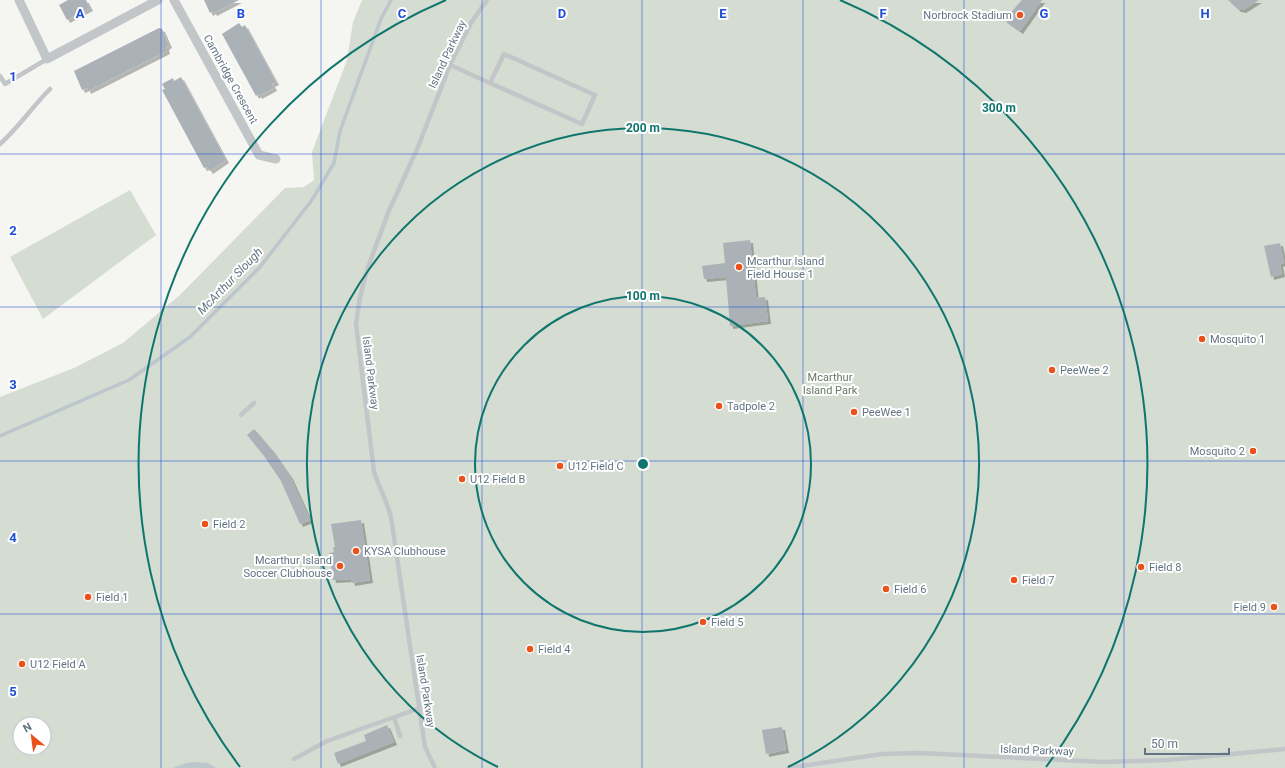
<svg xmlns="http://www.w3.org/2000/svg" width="1285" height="768" viewBox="0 0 1285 768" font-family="Roboto,sans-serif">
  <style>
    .green { fill: #d5dcd2; fill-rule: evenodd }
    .water { fill: #bbc7cc }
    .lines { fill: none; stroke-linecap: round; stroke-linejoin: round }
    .stream { stroke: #bbc7cc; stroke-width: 3.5 }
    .building { fill: #aab2b8; filter: url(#shadow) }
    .service { stroke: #c2c6c9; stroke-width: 4.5 }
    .minor { stroke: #c2c6c9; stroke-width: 9 }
    .grid { fill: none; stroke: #1d4ed8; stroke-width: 1; stroke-opacity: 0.55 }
    .ring { fill: none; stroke: #0f766e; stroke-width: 2 }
    .poi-dot { fill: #eb511b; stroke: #fff; stroke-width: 1.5 }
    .labels { text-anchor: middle; stroke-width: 4; stroke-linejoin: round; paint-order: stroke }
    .poi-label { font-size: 11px; fill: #627483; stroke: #fff; text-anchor: start }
    .street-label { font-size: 11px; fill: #627483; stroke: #fff }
    .park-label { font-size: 11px; fill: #667a62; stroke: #fff }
    .water-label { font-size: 12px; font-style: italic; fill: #5e7781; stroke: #fff }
    .grid-label { font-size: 13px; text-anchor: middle; font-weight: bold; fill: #1d4ed8; stroke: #fff; stroke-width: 4; stroke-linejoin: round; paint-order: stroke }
    .centre { fill: #0f766e; stroke: #fff; stroke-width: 2 }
    .ring-label { font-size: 12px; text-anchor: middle; font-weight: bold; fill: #0f766e; stroke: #fff; stroke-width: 4; stroke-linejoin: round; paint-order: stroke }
  </style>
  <defs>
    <filter id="shadow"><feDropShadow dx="3" dy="3" stdDeviation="0" flood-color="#0004"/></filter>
  </defs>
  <rect width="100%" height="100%" fill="#f5f5f1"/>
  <!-- green -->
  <path class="green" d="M362,0h923v768h-1285v-371l74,-29 49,-25 57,-48 105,-107 19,-1 10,-7 -2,-28 35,-92 6,-38zM20,724h24v24h-24z
    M130,190l26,45 -113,84 -33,-62z"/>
  <!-- water -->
  <path class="water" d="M196,762l12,1 8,5h-43l13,-5z"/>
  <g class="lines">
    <!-- stream -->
    <path class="stream" d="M0,436l129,-56 61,-43 70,-70 52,-67 22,-37 6,-32 41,-112 10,-19"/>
  </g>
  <!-- building -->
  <path class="building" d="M68,0h18l4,8 -23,12 -8,-15z
    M204,0h35l-25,13 -1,-2 -3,2z
    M1022,0h20l-22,31 -16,-11z
    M1228,0h31l-16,10 -5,-1z
    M239,23l3,4 3,-2 31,57 -4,2 2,4 -15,8 -1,-2 -2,2 -34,-62z
    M159,28l3,1 7,16 -3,2 1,4 -79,40 -1,-3 -5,2 -8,-19z
    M181,77l45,83 -16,11 -3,-4 -3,1 -42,-78 3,-1 -3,-5 11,-6 1,3z
    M750,240l6,58 9,-1 3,24 -38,5 -4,-49 -22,2 -2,-13 23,-3 -2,-20z
    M1280,243l4,20 -4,1 2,10 -11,3 -7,-31z
    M254,429l18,21 18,26 20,44 -10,4 -19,-43 -17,-25 -17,-21z
    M361,520l9,60 -18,3 -1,-4 -18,1 -4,-27 5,-1 -1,-5h2l-4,-23z
    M387,725l7,17 -56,22 -4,-11 32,-12 -2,-6z
    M782,727l4,23 -20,4 -4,-24z"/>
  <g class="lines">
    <!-- service -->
    <path class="service" d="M450,65l40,18 14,-29 91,41 -13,29 -92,-41
      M0,76l5,8 42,-25
      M0,144c19,-17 32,-37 50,-55
      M241,415l13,-12
      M394,717l6,19
      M294,759l33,-18 93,-33
      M435,768l-10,-21 -34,-230c-4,-16 -12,-30 -17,-45l-18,-148 4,-27 7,-27 21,-57 30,-66 32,-82 21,-42 16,-23
      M788,768l94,-14 37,-1 185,9 64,-2 117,-11"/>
    <!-- minor -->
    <path class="minor" d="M19,0l28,59 111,-59
      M174,0l85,155 17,4"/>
  </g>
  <!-- grid -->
  <path class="grid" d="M161,0v768M321,0v768M482,0v768M642,0v768M803,0v768M964,0v768M1124,0v768M0,154h1285M0,307h1285M0,461h1285M0,614h1285"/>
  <!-- distance rings -->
  <g class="ring">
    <circle cx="643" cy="464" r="168"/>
    <path d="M498 767A336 336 0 1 1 788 767"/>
    <path d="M240 767A504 504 0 0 1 446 0M840 0A504 504 0 0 1 1046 767"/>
  </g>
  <!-- markers -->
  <g class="poi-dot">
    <circle cx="1020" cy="15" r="4"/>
    <circle cx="739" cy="267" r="4"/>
    <circle cx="1202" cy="339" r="4"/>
    <circle cx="1052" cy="370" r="4"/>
    <circle cx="719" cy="406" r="4"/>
    <circle cx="854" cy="412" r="4"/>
    <circle cx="1253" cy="451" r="4"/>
    <circle cx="560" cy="466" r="4"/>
    <circle cx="462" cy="479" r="4"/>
    <circle cx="205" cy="524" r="4"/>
    <circle cx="356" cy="551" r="4"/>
    <circle cx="340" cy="566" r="4"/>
    <circle cx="1141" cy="567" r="4"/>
    <circle cx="1014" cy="580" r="4"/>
    <circle cx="886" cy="589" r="4"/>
    <circle cx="88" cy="597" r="4"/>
    <circle cx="1274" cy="607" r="4"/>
    <circle cx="703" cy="622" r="4"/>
    <circle cx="530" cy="649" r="4"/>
    <circle cx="22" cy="664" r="4"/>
  </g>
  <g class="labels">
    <!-- poi labels -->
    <g class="poi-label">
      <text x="1012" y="19" text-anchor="end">Norbrock Stadium</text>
      <text x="747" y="265">Mcarthur Island<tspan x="747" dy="13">Field House 1</tspan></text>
      <text x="1210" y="343">Mosquito 1</text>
      <text x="1060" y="374">PeeWee 2</text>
      <text x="727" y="410">Tadpole 2</text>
      <text x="862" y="416">PeeWee 1</text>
      <text x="1245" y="455" text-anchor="end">Mosquito 2</text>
      <text x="568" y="470">U12 Field C</text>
      <text x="470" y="483">U12 Field B</text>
      <text x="213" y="528">Field 2</text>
      <text x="364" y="555">KYSA Clubhouse</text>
      <text x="332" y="564" text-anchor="end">Mcarthur Island<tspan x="332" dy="13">Soccer Clubhouse</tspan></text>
      <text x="1149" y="571">Field 8</text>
      <text x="1022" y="584">Field 7</text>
      <text x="894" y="593">Field 6</text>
      <text x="96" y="601">Field 1</text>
      <text x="1266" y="611" text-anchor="end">Field 9</text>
      <text x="711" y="626">Field 5</text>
      <text x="538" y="653">Field 4</text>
      <text x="30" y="668">U12 Field A</text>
    </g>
    <!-- street labels -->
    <g class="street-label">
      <text transform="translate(447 54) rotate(-65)" y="4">Island Parkway</text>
      <text transform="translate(231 79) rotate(61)" y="4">Cambridge Crescent</text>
      <text transform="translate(371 373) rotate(83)" y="4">Island Parkway</text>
      <text transform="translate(426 691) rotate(81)" y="4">Island Parkway</text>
      <text transform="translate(1037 750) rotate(2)" y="4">Island Parkway</text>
    </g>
    <!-- park labels -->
    <g class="park-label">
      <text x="830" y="381">Mcarthur<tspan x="830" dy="13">Island Park</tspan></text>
    </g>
    <!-- water labels -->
    <g class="water-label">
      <text transform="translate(230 281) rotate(-46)" y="4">McArthur Slough</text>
    </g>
  </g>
  <g class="grid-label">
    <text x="80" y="18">A</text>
    <text x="241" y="18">B</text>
    <text x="402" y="18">C</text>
    <text x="562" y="18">D</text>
    <text x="723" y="18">E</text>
    <text x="883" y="18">F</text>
    <text x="1044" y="18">G</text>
    <text x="1205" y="18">H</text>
    <text x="13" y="81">1</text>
    <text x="13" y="235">2</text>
    <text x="13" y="389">3</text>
    <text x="13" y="542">4</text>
    <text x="13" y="696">5</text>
  </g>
  <circle cx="643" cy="464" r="6" class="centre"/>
  <g class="ring-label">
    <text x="999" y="112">300 m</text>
    <text x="643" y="132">200 m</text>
    <text x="643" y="300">100 m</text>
  </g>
  <!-- north arrow -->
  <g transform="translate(32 736) rotate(331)"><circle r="19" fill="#ffffff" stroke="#c0c7cd"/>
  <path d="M0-3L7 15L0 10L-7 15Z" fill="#eb511b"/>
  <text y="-6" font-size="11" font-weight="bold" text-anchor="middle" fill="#627483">N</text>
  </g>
  <!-- scale -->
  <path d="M1145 748v6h84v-6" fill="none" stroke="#627483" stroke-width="2"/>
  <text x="1151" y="748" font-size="12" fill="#627483" stroke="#ffffff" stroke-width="3" paint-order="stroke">50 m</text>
</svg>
